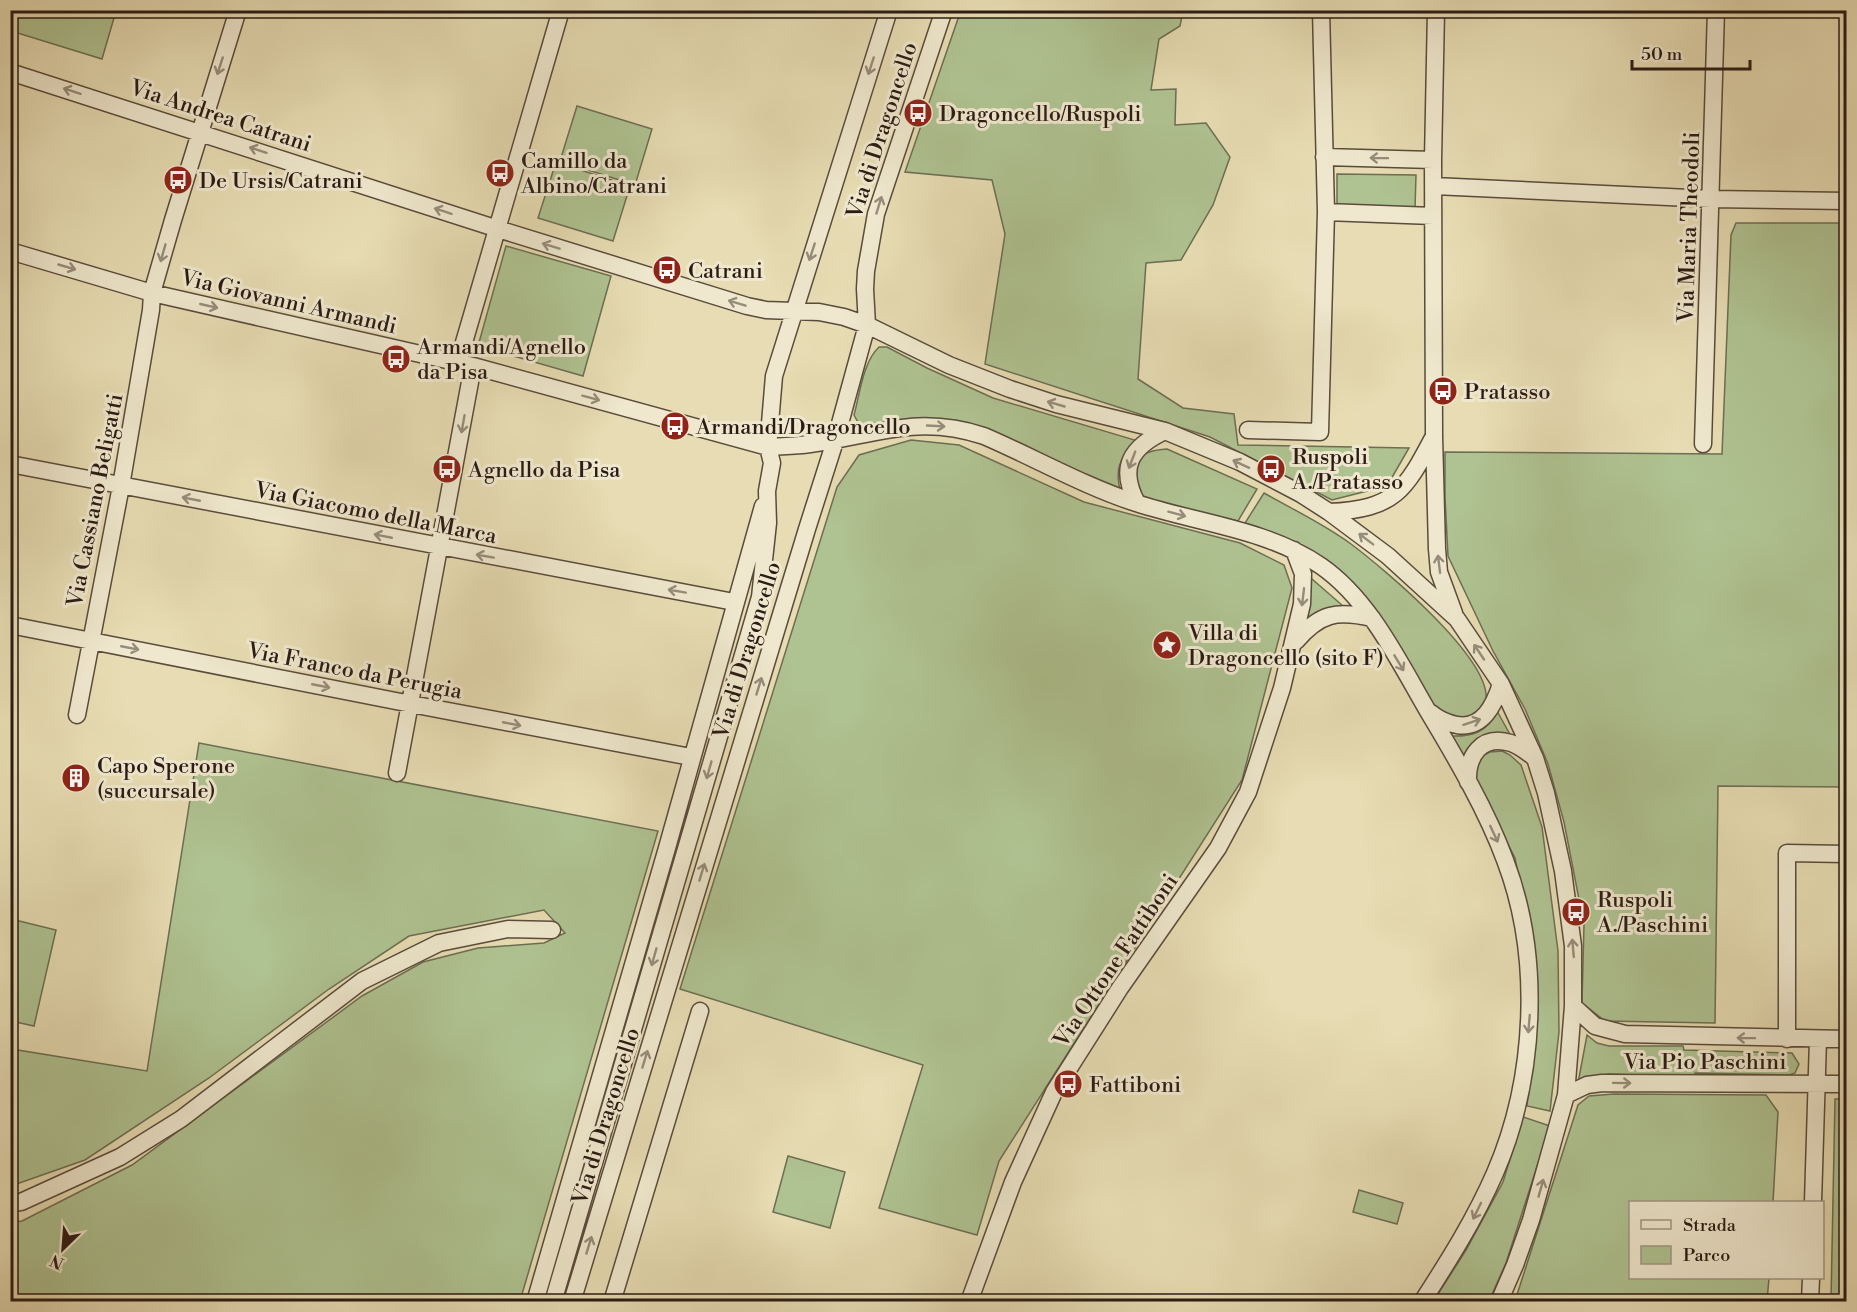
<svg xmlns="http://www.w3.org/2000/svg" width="1857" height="1312" viewBox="0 0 1857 1312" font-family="'Libre Bodoni',serif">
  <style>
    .green { fill: #afc291; stroke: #6d6e53; stroke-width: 1.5 }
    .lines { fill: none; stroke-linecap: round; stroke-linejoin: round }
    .street-casing { stroke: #5a4b3c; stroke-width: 19 }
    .street { stroke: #efe8ce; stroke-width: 16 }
    .oneway { stroke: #978c7b }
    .labels { text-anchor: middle; stroke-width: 6; stroke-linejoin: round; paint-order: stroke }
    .poi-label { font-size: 22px; fill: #2b1b15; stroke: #efe8ce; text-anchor: start }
    .street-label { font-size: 22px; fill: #2b1b15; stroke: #efe8ce }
  </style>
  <rect width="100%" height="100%" fill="#e7dcb3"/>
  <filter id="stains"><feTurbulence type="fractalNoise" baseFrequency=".00333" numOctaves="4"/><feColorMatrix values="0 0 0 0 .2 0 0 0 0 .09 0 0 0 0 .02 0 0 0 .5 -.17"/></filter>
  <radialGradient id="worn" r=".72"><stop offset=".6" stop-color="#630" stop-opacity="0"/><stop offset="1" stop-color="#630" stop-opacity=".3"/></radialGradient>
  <!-- green -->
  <path class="green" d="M961,10l222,1 -3,15 -21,13 -8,51 25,-1 -1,36 31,-2 24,34 -17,48 -32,55 -35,3 -8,116 45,29 51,6 4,31 171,3 -22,38 -55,14 -122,-63 -225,-73 20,-130 -13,-54 -87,-8z
    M10,11l1,-1 105,1 -14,48 -91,-28z
    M577,106l75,23 -17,56 -75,-24z
    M556,162l74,24 -17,55 -75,-23z
    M1337,174l79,1 -1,34 -78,-1z
    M1736,223h110v564l-128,-1 -3,237 -110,-2 -23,-18 2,-78 -20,-103 -16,-58 -23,-55 -32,-58 -45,-95 -3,-59v-45l277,2 9,-219z
    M506,246l105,30 -28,100 -105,-30z
    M879,347h8l40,21 66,30 145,43c-19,20 -24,25 -17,53l-131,-59 -130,-9 -6,-11c6,-22 9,-53 25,-68z
    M911,440l48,5 125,57 156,41 44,22 8,23 -50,192 -243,381 -22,74 -98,-27 44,-143 -243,-76 157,-502 22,-32z
    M1167,449l90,40 -19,32 -93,-21 -8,-8c-1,-29 -4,-41 30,-43z
    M1264,493c28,16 60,31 87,51 32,24 140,114 135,156 -2,9 -11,15 -17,21l-32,-9 -116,-151 -63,-34 -13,-4z
    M1312,579l31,27 -37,17 2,-43z
    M1497,711l15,27 -49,26 -13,-28c22,1 38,-4 47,-25z
    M199,743l459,88 -138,470h-509l-1,-78 12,-2 110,-56 230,-169 61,-34 55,-14 66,-5 21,-10 -21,-23 -135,26 -80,53 -120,89 -124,82 -74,26v-137l136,22z
    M1502,751l8,4 11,10 21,62 16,124 1,81 -9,79 -23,-5 10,-104 -5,-58 -17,-86 -29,-57 -10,-16v-20l6,-9 8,-4z
    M11,919l45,11 -22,96 -23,-5z
    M1587,1035l10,8 12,3h74l1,4 108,3 7,11 -4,9 -6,2 -94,-2 -1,4 -86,-3 -30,9z
    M1614,1094l152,1 12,17 -5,90h-143v76h139l-2,23h-252l63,-196 11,-9z
    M1835,1099h11v202h-15z
    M1523,1117l27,9 -44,137 -17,38 -56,1 33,-52 37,-68z
    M788,1156l57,16 -15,56 -57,-16z
    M1359,1190l44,13 -6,21 -44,-12z"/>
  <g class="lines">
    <!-- street casing -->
    <g class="street-casing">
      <path id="street" d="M1436,10l-3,150 1,276 3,113 2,23 15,41
        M10,72l488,157 249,77 19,4 53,2 25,5 23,8 82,40 61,24 46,15 109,27 75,31 61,32 28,18 59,44 69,63 44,65 34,74 11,35 17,78 10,75v60l-7,89 -35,125 -16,45 -16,37
        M1324,157l109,3
        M1434,186l277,13 135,2
        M1326,212l107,4
        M10,251l142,42 321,73 295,81c14,-1 28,-1 42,-3 66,-9 107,-30 174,-8 51,22 100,50 152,67 61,20 131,26 185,63 49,34 78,96 108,147 27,45 58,98 76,147 37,97 31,218 -10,313 -20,46 -46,87 -73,129
        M458,363c34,-117 68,-235 103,-353
        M1248,430l72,2 6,-220 -5,-202
        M1703,444l13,-434
        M10,464l724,138
        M1137,503c-19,-36 -6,-56 28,-72
        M1329,512c66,-3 76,-21 105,-76
        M10,625l401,79 280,53
        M1296,641c24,-28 41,-31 76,-23
        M1431,713c8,7 16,10 26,12 26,4 37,-20 44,-41
        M77,715l44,-229 30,-176 1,-17 21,-73 65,-210
        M397,773l76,-407
        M1468,782c-1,-26 13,-48 43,-39 9,3 17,10 24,15
        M1573,1006l22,20 30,8 221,5
        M1787,1039v-186l59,1
        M1566,1095l21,-10 15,-2 244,1
        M1813,1202l5,-163
        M10,1204l11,-2 99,-45 61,-38 181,-138 77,-38 69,-14 44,1
        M535,1302l132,-454 96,-342
        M553,1302l207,-705 8,-74 -1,-32 5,-28 -4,-16 6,-71 115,-366
        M572,1302l235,-773 29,-91 31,-113 -2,-36 1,-18 10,-57 68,-204
        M612,1302l88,-291
        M969,1302l44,-120 41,-90 66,-104 98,-140 30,-56 34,-104 20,-84 1,-30 -9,-24
        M1810,1302l1,-24"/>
    </g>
    <!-- street -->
    <use href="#street" class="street"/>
  </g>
  <!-- one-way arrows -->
  <defs><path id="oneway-shaft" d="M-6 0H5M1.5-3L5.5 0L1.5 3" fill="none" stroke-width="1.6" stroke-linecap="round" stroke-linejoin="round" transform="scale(1.5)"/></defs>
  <g class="oneway">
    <use href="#oneway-shaft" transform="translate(220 66) rotate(108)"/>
    <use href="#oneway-shaft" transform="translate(871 66) rotate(108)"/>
    <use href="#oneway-shaft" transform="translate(72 91) rotate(-162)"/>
    <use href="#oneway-shaft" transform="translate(258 150) rotate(-162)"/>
    <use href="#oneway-shaft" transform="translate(1379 158) rotate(-179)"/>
    <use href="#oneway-shaft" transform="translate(879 205) rotate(-73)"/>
    <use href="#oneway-shaft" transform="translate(443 211) rotate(-162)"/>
    <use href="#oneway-shaft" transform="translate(551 246) rotate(-163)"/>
    <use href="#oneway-shaft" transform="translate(812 252) rotate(108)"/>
    <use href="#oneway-shaft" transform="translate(163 253) rotate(106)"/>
    <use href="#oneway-shaft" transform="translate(67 267) rotate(16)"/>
    <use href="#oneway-shaft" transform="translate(737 303) rotate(-163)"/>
    <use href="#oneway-shaft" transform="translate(209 306) rotate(13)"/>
    <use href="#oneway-shaft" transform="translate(591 398) rotate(15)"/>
    <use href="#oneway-shaft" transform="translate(1056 404) rotate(-164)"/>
    <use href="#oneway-shaft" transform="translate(463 424) rotate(100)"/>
    <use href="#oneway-shaft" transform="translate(936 426) rotate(3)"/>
    <use href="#oneway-shaft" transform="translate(1132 460) rotate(111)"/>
    <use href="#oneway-shaft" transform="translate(1241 464) rotate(-155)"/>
    <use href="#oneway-shaft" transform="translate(191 499) rotate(-169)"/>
    <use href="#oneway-shaft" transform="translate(1177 514) rotate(15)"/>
    <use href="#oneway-shaft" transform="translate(383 536) rotate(-169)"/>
    <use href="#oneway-shaft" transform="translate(1366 539) rotate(-143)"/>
    <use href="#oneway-shaft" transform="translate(485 556) rotate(-170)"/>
    <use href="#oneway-shaft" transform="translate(1439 564) rotate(-97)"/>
    <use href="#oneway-shaft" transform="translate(677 591) rotate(-170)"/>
    <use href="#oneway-shaft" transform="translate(1303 597) rotate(97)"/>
    <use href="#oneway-shaft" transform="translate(130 648) rotate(11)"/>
    <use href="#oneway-shaft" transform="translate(1479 652) rotate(-124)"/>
    <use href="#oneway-shaft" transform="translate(1399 663) rotate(59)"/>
    <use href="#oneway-shaft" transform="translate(321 686) rotate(11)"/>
    <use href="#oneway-shaft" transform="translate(759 686) rotate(-73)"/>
    <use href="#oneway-shaft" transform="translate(1472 722) rotate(-18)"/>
    <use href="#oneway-shaft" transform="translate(512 724) rotate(11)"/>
    <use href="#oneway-shaft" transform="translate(709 770) rotate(106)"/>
    <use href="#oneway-shaft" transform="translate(1494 834) rotate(65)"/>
    <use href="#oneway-shaft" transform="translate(702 872) rotate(-73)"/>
    <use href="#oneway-shaft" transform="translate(1573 948) rotate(-95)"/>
    <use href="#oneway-shaft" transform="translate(654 957) rotate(106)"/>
    <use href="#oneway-shaft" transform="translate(1529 1024) rotate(95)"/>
    <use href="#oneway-shaft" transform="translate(1746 1038) rotate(-179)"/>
    <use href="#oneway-shaft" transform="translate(645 1059) rotate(-73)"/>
    <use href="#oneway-shaft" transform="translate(1622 1083) rotate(1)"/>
    <use href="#oneway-shaft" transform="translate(1541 1188) rotate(-74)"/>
    <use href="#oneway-shaft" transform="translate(1477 1211) rotate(116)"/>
    <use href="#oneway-shaft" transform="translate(589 1245) rotate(-73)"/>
  </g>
  <!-- icons -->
  <defs>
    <g id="bus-disc" transform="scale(1.5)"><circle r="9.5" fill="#8f2418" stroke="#efe8ce"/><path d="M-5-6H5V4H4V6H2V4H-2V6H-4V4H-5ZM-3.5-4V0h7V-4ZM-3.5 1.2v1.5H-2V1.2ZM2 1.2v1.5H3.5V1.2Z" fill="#fff"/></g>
    <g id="sight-disc" transform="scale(1.5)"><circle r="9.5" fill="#8f2418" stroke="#efe8ce"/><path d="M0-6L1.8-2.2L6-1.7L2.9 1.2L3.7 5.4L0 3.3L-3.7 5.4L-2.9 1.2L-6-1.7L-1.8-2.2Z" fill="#fff"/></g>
    <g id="building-disc" transform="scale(1.5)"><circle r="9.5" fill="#8f2418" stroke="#efe8ce"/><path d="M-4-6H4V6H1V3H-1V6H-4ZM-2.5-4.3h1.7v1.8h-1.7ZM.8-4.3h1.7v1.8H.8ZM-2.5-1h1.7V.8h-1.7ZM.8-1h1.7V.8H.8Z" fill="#fff"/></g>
  </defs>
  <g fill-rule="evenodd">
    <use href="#bus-disc" x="918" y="113"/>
    <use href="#bus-disc" x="500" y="173"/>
    <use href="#bus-disc" x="178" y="180"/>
    <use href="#bus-disc" x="667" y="270"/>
    <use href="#bus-disc" x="396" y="359"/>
    <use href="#bus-disc" x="1443" y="391"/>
    <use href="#bus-disc" x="675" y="426"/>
    <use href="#bus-disc" x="447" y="469"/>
    <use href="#bus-disc" x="1271" y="469"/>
    <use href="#sight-disc" x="1167" y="645"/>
    <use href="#building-disc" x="76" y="778"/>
    <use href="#bus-disc" x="1576" y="912"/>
    <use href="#bus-disc" x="1068" y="1084"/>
  </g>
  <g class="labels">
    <!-- poi labels -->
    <g class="poi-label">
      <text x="939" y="121">Dragoncello/Ruspoli</text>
      <text x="521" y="168">Camillo da<tspan x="521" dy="25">Albino/Catrani</tspan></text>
      <text x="199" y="188">De Ursis/Catrani</text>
      <text x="688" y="278">Catrani</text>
      <text x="417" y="354">Armandi/Agnello<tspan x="417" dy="25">da Pisa</tspan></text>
      <text x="1464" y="399">Pratasso</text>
      <text x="696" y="434">Armandi/Dragoncello</text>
      <text x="1292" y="464">Ruspoli<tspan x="1292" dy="25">A./Pratasso</tspan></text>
      <text x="468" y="477">Agnello da Pisa</text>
      <text x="1188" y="640">Villa di<tspan x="1188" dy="25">Dragoncello (sito F)</tspan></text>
      <text x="97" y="773">Capo Sperone<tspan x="97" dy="25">(succursale)</tspan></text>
      <text x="1597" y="907">Ruspoli<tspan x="1597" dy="25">A./Paschini</tspan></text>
      <text x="1089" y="1092">Fattiboni</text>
    </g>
    <!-- street labels -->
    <g class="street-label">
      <text transform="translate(221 115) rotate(18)" y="8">Via Andrea Catrani</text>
      <text transform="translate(881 130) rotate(-72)" y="8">Via di Dragoncello</text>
      <text transform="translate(1688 227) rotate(-88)" y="8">Via Maria Theodoli</text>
      <text transform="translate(289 301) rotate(13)" y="8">Via Giovanni Armandi</text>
      <text transform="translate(94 500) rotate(-79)" y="8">Via Cassiano Beligatti</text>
      <text transform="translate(376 512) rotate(11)" y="8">Via Giacomo della Marca</text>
      <text transform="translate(746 650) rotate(-73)" y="8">Via di Dragoncello</text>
      <text transform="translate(355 670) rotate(11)" y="8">Via Franco da Perugia</text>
      <text transform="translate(1115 960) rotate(-56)" y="8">Via Ottone Fattiboni</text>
      <text x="1705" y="1069">Via Pio Paschini</text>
      <text transform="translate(605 1116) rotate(-73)" y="8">Via di Dragoncello</text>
    </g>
  </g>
  <!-- margin -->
  <rect width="1857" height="1312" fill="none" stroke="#e7dcb3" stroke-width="36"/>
  <rect x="12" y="12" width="1833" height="1288" fill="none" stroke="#2b1b15" stroke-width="3"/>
  <rect x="18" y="18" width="1821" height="1276" fill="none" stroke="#2b1b15" stroke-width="1.5"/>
  <!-- legend -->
  <rect x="1629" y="1201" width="195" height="78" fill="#efe8ce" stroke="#a19684" stroke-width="1.5"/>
  <rect x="1641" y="1220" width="30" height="9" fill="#efe8ce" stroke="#a19684" stroke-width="1.5"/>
  <text x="1683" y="1231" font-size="18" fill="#2b1b15">Strada</text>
  <rect x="1641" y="1246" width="30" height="18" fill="#afc291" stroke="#a19684" stroke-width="1.5"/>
  <text x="1683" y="1261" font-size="18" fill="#2b1b15">Parco</text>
  <!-- north arrow -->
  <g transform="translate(63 1249) rotate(205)" stroke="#efe8ce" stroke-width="4.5" paint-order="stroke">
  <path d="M0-4.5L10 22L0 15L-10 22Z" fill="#2b1b15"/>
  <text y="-9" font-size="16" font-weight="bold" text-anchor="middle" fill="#2b1b15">N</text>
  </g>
  <!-- scale -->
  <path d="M1632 60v9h118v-9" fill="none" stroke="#2b1b15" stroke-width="3"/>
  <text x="1641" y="60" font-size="18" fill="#2b1b15" stroke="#efe8ce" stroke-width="4.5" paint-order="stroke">50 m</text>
  <rect width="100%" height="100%" filter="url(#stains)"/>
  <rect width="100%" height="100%" fill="url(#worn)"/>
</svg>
